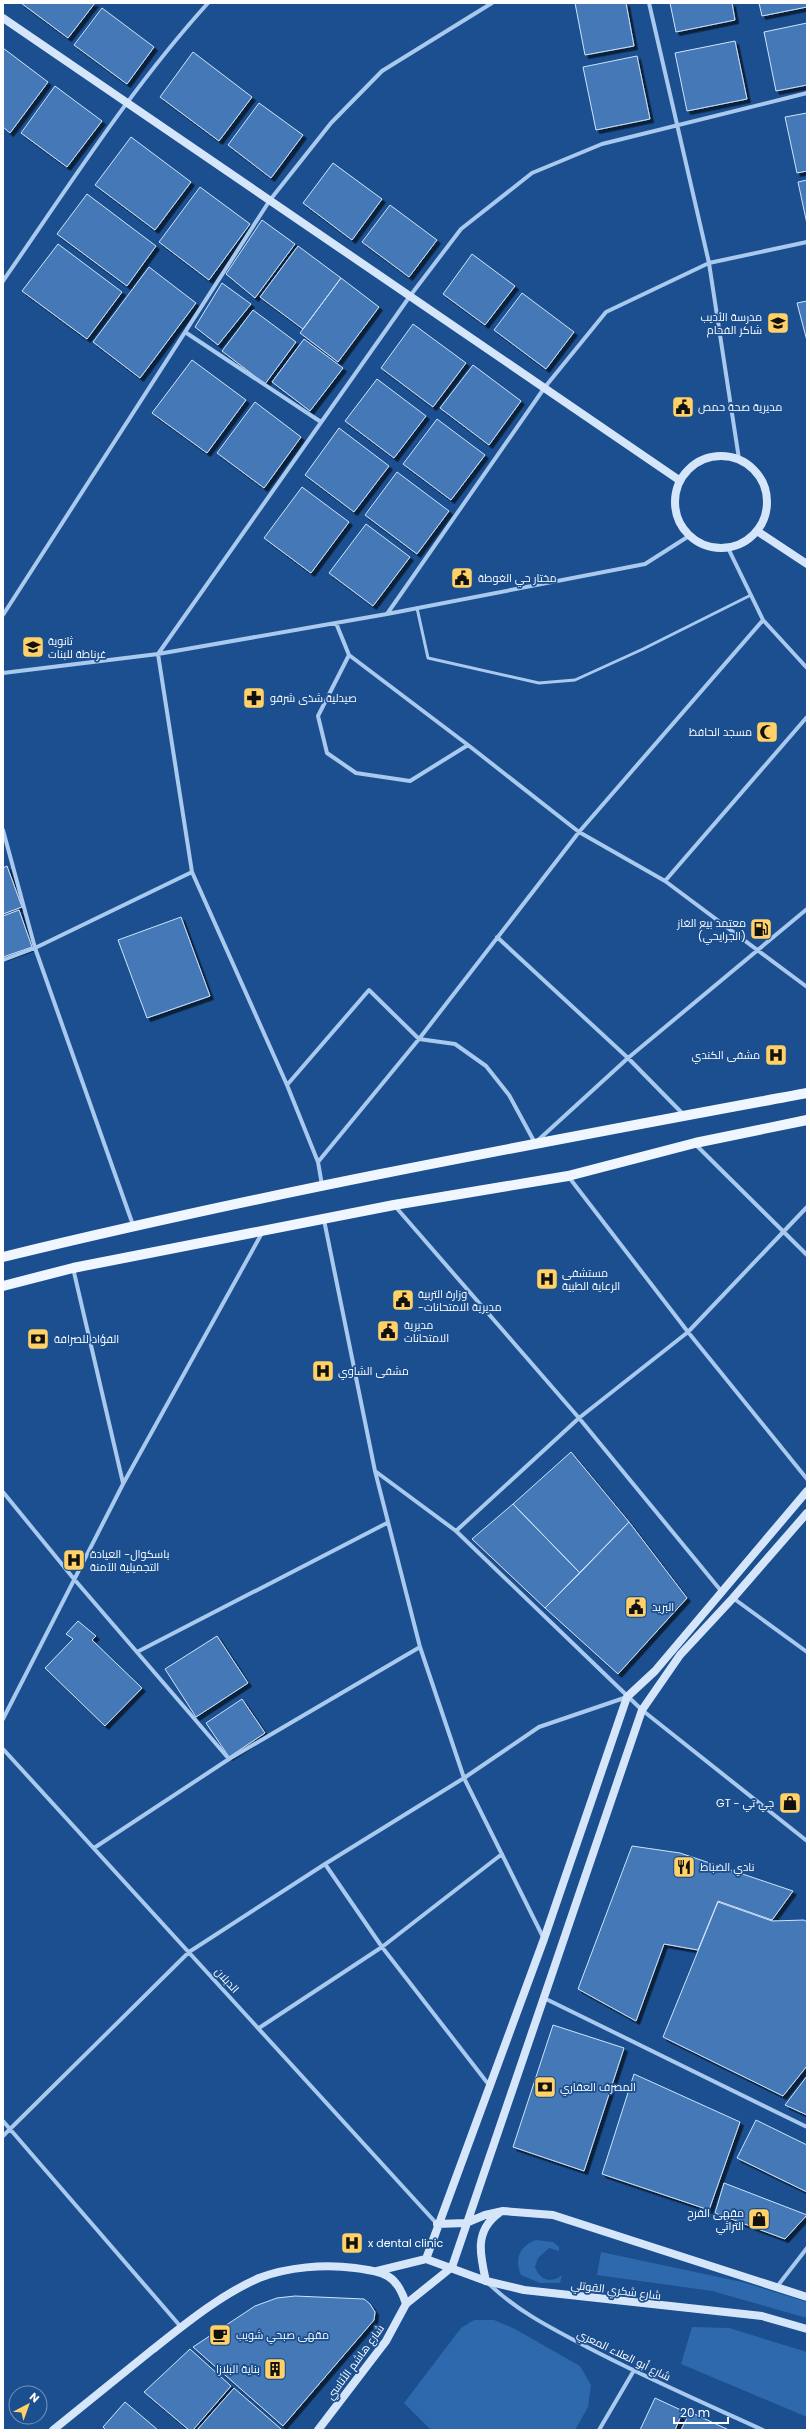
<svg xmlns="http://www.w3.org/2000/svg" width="810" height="2433" viewBox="0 0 810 2433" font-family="Poppins,Cairo,sans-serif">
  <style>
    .green { fill: #2e69ad }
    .building { fill: #4478b7; stroke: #cfe3fa; filter: url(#shadow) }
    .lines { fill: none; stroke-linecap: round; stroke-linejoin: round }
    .lane { stroke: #a9c9ee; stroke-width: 3 }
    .street { stroke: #a9c9ee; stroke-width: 4 }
    .secondary { stroke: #d6e6fa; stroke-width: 8 }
    .primary { stroke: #f0f6ff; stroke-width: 10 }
    .labels { text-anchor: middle; stroke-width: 3.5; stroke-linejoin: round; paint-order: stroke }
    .poi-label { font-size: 11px; fill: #fff; stroke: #1b4f8f; text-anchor: start }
    .street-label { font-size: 11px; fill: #fff; stroke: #1b4f8f }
  </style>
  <defs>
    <filter id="shadow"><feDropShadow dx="3.5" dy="3.5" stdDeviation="0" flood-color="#0009"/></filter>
  </defs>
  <rect width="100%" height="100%" fill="#1b4f8f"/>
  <!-- green -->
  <path class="green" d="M536,2240l17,2 6,5v4l-10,-3 -11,10 -3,9c5,13 16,17 27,8l-2,8h-20l-19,-8c-7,-17 -1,-29 15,-35z
    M601,2252l141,30 65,20v16l-95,-27 -115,-16z
    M474,2320h20l21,9 65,37 11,19 -3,22 -13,23h-144l-27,-27 57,-75z
    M692,2327l37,1 78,24v65l-126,-53z"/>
  <!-- building -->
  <path class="building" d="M21,3h74l-27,35z
    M575,3h51l8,43 -49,9z
    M670,3h62l3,17 -59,12z
    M759,3h48v4l-45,9z
    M102,8l52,39 -27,37 -53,-39z
    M807,23v62l-31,6 -12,-59z
    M735,41l12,58 -60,12 -12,-58z
    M3,48l45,34 -38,51 -7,-6z
    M193,52l59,45 -33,44 -59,-44z
    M637,56l13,63 -54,11 -13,-63z
    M55,86l47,35 -35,46 -46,-34z
    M259,103l44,32 -32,43 -43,-33z
    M807,113v58l-10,2 -12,-56z
    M131,137l60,45 -36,48 -60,-45z
    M333,163l49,36 -30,41 -49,-37z
    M807,180v44l-9,-42z
    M200,187l50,37 -41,56 -50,-38z
    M87,194l69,52 -29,40 -70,-52z
    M390,205l47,35 -28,37 -47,-35z
    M262,220l33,24 -40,54 -29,-24z
    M58,244l64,48 -35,47 -65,-48z
    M298,246l43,32 -38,51 -43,-32z
    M472,254l43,32 -30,39 -42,-31z
    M149,267l47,36 -56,75 -47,-36z
    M341,278l38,29 -41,55 -38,-29z
    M222,283l29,21 -33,41 -23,-18z
    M522,293l52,39 -28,37 -52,-39z
    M807,301v40l-10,-38z
    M253,310l43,32 -31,42 -43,-33z
    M413,324l53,39 -33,44 -52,-39z
    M304,339l39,29 -33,43 -38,-29z
    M192,360l54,40 -39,53 -55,-40z
    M473,365l48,36 -32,44 -49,-37z
    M377,379l49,37 -32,42 -49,-37z
    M255,402l46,35 -37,51 -47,-35z
    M437,419l48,36 -34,45 -48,-36z
    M339,428l50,38 -35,46 -49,-37z
    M397,472l52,39 -32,43 -52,-39z
    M302,487l47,35 -38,51 -47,-35z
    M366,524l44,33 -37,49 -44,-33z
    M7,866l15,41 -19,7v-46z
    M19,910l13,37 -29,10v-41z
    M181,917l29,79 -63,22 -29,-78z
    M571,1452l58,70 -49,51 -67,-69z
    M513,1504l67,69 -35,35 -73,-69z
    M629,1522l58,76 -69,76 -73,-66z
    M78,1621l18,15 -4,4 50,48 -37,38 -60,-58 28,-29 -7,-5z
    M217,1636l31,47 -52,34 -31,-48z
    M242,1699l23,34 -36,24 -23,-34z
    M632,1846l48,7 113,38 -21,29 -54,-19 -20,49 -34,-6 -28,77 -58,-32z
    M718,1902l54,19 32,-1 3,2v144l-24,30 -120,-59z
    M553,2025l71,23 -40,123 -71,-24z
    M634,2074l106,48 -31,88 -107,-36z
    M807,2076v39l-22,-10z
    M756,2120l51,25v47l-70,-34z
    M724,2183l83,32 -22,24 -70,-26z
    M295,2296l69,3 6,5 5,8 -1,8 -91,106 -90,-79 62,-41 22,-8z
    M190,2349l41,37 -38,44h-4l-45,-38z
    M234,2388l47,41 -1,1h-83z
    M655,2398l28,13 -8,19h-35z
    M125,2402l33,28h-52l-3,-3z
    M690,2412l39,18h-48z"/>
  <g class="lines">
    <!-- lane -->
    <path class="lane" d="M417,608l11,50 111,25 36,-3 68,-31 108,-54"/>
    <!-- street -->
    <path class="street" d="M649,3l60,260 30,196
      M3,281c66,-95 128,-193 205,-278
      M185,332l136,90
      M689,536l-44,28 -258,50 -229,40 252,-358 51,-67 71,-56 70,-29 205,-51
      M728,548l35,72 44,48
      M387,614l158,-227 61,-75 103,-49 98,-21
      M3,615l267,-415 61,-77 51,-52 110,-68
      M336,623l13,32 119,90 111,87 86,49 142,106
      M349,655l-31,61 9,37 29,20 54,8 58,-36
      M3,673l155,-19 34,218
      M3,830l32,118 98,277
      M665,881l142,-164
      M497,937l131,121 55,56
      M3,960l32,-12 157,-76 95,213 31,77 4,23
      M287,1085l82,-95 50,49 36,5 31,22 23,29 26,48 93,-85 179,-149
      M695,1144l112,111
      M318,1162l101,-123 160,-207 184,-212
      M568,1176l120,156 119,147
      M394,1205l185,213 143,174
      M324,1220l51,251 81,60 186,179 165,131
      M73,1268l50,215
      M375,1471l45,176 44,131 79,159
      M3,1492l71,87 155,180
      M456,1531l123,-113 109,-86 119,-125
      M733,1598l74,54
      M137,1652l250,-129
      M3,1719l120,-235 139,-251
      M3,1749l434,475
      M94,1848l135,-89 191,-112
      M325,1864l57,83 107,138
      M544,1998l263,129
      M259,2028l123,-81 120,-93
      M3,2121l178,206
      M3,2136l186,-184 136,-88 139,-86 75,-51 88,-30
      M488,2283c29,28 63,45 99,64 57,30 117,56 176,83
      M776,2288l31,-40
      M599,2430l34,-58"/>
    <!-- secondary -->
    <path class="secondary" d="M3,18l676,462
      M675 502a46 46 0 1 1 92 0a46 46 0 1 1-92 0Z
      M757,531l50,33
      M437,2224l29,-1 19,-8 18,-4 50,4 254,82
      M426,2259l60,22 38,9 238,26 45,13
      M377,2271l49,-12 118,-320 83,-242 28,-26 152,-180
      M486,2281c-6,-26 -12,-50 13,-68
      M53,2430c33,-27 66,-53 99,-80 33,-26 68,-55 107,-72 29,-11 65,-14 96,-10 29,4 42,6 51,36
      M318,2430l68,-89 20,-37 46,-37 190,-557 38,-55 53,-57 74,-85"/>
    <!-- primary -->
    <path class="primary" d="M3,1257c266,-65 535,-114 804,-164
      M3,1286l70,-18 321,-63 174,-29 127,-33 112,-23"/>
  </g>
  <!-- icons -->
  <defs>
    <g id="school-square" transform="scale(1.15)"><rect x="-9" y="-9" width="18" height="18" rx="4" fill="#ffd166" stroke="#1b4f8f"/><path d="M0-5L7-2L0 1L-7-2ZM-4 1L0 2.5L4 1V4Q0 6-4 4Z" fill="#111"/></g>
    <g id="civic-square" transform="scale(1.15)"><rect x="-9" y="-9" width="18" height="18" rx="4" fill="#ffd166" stroke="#1b4f8f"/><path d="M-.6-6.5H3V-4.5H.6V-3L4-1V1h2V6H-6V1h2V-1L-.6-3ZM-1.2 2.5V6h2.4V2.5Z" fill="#111"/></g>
    <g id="pharmacy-square" transform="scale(1.15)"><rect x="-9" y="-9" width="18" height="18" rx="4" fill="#ffd166" stroke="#1b4f8f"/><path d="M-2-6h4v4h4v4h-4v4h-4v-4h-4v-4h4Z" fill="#111"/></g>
    <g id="mosque-square" transform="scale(1.15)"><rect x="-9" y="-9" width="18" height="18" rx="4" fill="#ffd166" stroke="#1b4f8f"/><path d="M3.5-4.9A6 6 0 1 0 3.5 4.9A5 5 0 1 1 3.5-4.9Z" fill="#111"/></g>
    <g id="fuel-square" transform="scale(1.15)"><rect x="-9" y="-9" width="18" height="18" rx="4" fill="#ffd166" stroke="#1b4f8f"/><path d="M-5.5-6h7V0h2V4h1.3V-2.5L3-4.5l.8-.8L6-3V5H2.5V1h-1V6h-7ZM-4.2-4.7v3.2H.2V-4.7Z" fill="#111"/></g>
    <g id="hospital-square" transform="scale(1.15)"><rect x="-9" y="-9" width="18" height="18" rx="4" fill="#ffd166" stroke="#1b4f8f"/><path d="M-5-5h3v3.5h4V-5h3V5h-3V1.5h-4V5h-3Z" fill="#111"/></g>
    <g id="bank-square" transform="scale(1.15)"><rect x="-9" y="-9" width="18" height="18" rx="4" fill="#ffd166" stroke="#1b4f8f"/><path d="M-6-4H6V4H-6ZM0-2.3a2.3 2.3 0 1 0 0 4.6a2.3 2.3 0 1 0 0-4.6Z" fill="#111"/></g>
    <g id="shop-square" transform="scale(1.15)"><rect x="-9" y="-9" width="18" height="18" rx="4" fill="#ffd166" stroke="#1b4f8f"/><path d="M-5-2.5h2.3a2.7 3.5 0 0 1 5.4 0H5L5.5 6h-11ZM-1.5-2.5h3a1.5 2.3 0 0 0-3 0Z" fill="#111"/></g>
    <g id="restaurant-square" transform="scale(1.15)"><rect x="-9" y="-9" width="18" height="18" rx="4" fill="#ffd166" stroke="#1b4f8f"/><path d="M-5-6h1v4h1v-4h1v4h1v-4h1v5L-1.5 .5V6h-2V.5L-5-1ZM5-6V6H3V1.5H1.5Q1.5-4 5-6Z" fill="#111"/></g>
    <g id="cafe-square" transform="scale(1.15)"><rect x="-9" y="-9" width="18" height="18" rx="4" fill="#ffd166" stroke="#1b4f8f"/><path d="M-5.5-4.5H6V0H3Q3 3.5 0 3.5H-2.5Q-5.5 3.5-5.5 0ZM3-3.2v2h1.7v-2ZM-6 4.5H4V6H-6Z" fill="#111"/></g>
    <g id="building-square" transform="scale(1.15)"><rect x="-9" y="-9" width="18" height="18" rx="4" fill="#ffd166" stroke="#1b4f8f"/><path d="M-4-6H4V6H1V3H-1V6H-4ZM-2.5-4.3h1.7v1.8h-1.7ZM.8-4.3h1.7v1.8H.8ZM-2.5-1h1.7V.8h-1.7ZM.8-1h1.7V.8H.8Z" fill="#111"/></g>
  </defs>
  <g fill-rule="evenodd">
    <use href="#school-square" x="778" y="323"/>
    <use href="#civic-square" x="683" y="407"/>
    <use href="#civic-square" x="462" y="578"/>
    <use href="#school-square" x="33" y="647"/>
    <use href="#pharmacy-square" x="254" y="698"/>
    <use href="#mosque-square" x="767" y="732"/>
    <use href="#fuel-square" x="761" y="929"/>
    <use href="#hospital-square" x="776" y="1055"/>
    <use href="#hospital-square" x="547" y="1279"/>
    <use href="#civic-square" x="403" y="1300"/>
    <use href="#civic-square" x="388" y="1331"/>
    <use href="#bank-square" x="38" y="1339"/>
    <use href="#hospital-square" x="323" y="1371"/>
    <use href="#hospital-square" x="74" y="1560"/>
    <use href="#civic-square" x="636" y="1607"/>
    <use href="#shop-square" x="790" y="1803"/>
    <use href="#restaurant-square" x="684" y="1867"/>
    <use href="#bank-square" x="545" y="2087"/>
    <use href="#shop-square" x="759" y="2219"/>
    <use href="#hospital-square" x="352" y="2243"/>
    <use href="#cafe-square" x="220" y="2335"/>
    <use href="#building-square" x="275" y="2369"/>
  </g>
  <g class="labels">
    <!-- poi labels -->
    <g class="poi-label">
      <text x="762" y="321" text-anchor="end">مدرسة الأديب<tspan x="762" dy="13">شاكر الفحام</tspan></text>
      <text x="698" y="411">مديرية صحة حمص</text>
      <text x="478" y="582">مختار حي الغوطة</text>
      <text x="48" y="645">ثانوية<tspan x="48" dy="13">غرناطة للبنات</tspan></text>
      <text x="270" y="702">صيدلية شذى شرفو</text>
      <text x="752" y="736" text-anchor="end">مسجد الحافظ</text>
      <text x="746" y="927" text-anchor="end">معتمد بيع الغاز<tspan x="746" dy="13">(الجرايحي)</tspan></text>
      <text x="760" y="1059" text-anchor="end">مشفى الكندي</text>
      <text x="562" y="1277">مستشفى<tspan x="562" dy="13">الرعاية الطبية</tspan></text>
      <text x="418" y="1298">وزارة التربية<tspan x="418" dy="13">-مديرية الامتحانات</tspan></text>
      <text x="404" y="1329">مديرية<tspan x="404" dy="13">الامتحانات</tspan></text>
      <text x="54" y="1343">الفؤاد للصرافة</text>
      <text x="338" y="1375">مشفى الشاوي</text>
      <text x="90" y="1558">باسكوال- العيادة<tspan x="90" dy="13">التجميلية الآمنة</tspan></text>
      <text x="652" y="1611">البريد</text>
      <text x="774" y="1807" text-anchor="end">GT - جي تي</text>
      <text x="700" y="1871">نادي الضباط</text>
      <text x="560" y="2091">المصرف العقاري</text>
      <text x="744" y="2217" text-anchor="end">مقهى الفرح<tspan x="744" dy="13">التراثي</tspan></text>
      <text x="368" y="2247">x dental clinic</text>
      <text x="236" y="2339">مقهى صبحي شويب</text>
      <text x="260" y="2373" text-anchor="end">بناية البلازا</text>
    </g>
    <!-- street labels -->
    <g class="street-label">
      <text transform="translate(227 1980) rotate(48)" y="4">الدبلان</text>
      <text transform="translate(616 2290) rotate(7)" y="4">شارع شكري القوتلي</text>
      <text transform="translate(624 2355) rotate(26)" y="4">شارع أبو العلاء المعري</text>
      <text transform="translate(355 2362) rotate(-54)" y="4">شارع هاشم الأتاسي</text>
    </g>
  </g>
  <!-- border -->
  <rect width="810" height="2433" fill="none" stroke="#ffffff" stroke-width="8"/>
  <!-- north arrow -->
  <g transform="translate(28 2405) rotate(41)"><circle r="19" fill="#1b4f8f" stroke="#7695bc"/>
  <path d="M0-3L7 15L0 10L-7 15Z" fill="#ffd166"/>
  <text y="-6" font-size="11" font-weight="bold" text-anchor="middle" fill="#ffffff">N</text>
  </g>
  <!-- scale -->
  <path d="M674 2417v6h54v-6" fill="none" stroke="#ffffff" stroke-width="2"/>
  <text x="680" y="2417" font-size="12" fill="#ffffff" stroke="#1b4f8f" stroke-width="3" paint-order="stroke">20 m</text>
</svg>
